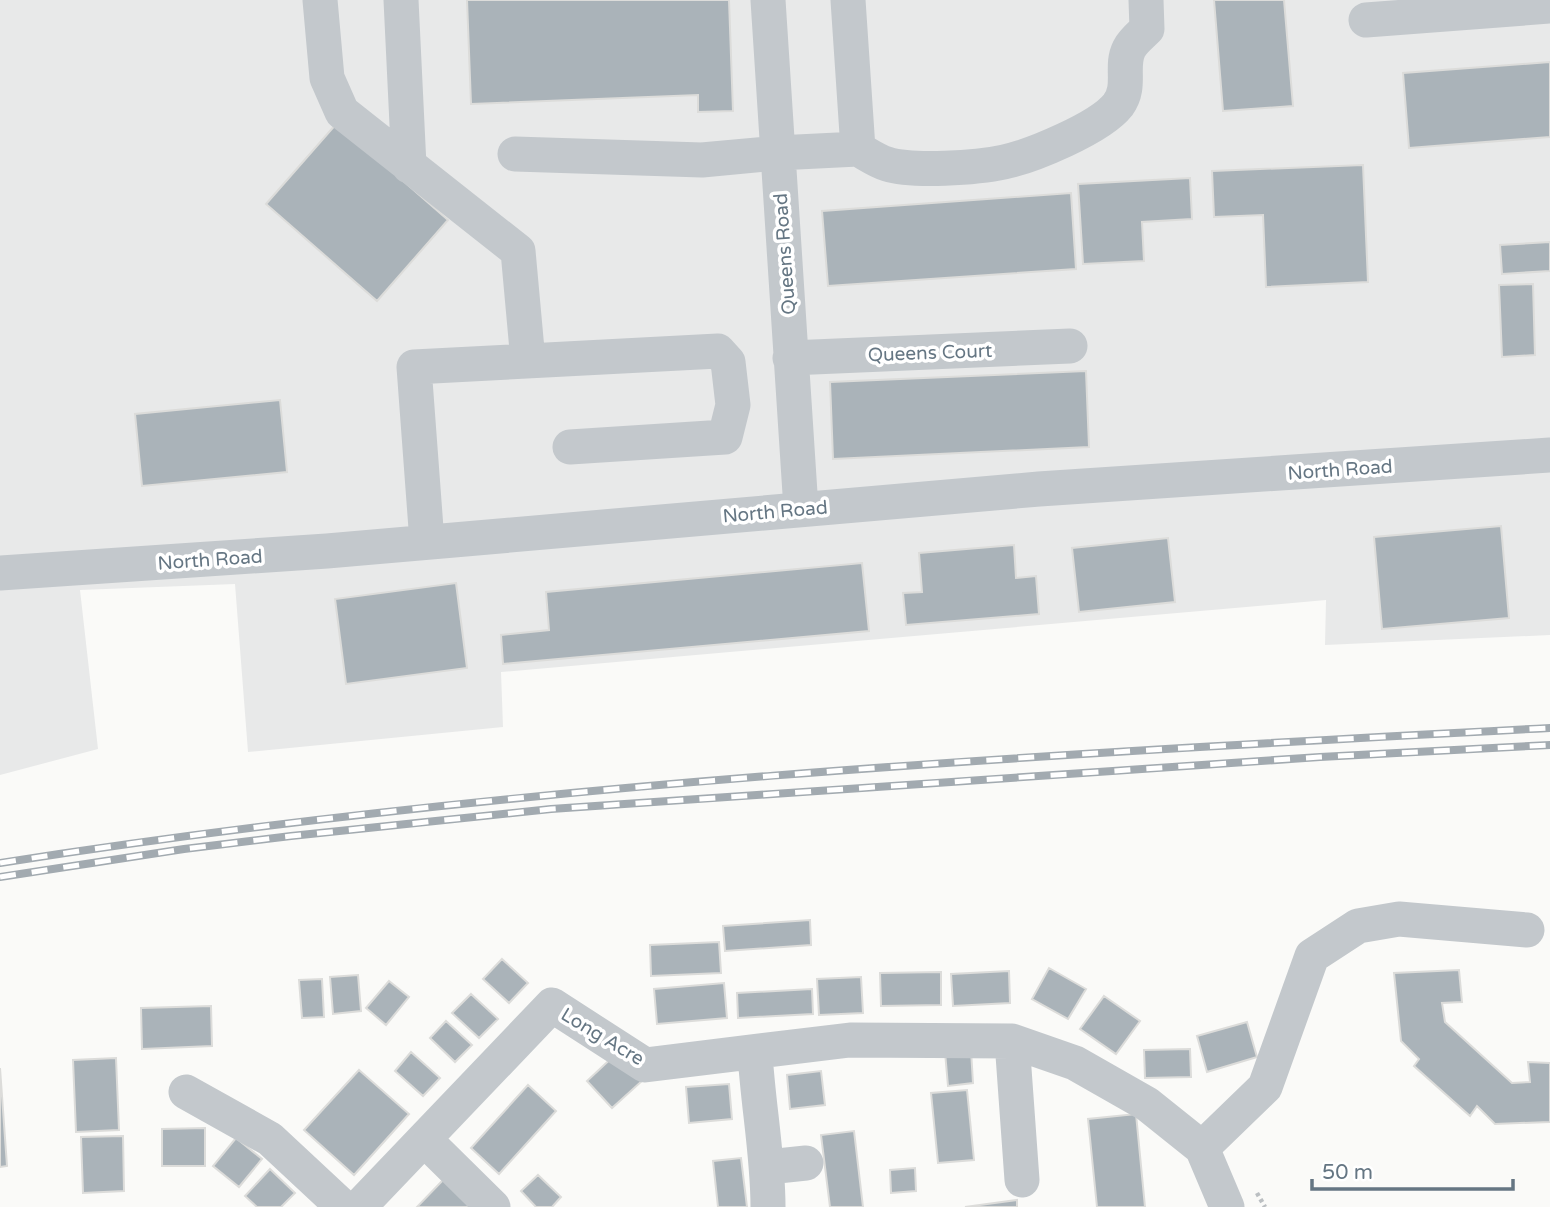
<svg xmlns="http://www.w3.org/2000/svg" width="1550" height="1207" viewBox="0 0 1550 1207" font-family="'Varela Round',sans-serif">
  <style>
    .built { fill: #e8e9e9 }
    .building { fill: #aab3b9; stroke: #dcdcda; stroke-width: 2 }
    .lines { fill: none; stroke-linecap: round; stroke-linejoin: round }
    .path { stroke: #bbbfc2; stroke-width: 4.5; stroke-dasharray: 3.5 3.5; stroke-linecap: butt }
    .minor { stroke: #c3c8cc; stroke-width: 35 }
    .rail-casing { stroke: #a2aab0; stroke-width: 8 }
    .rail { stroke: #fff; stroke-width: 5; stroke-dasharray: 16; stroke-linecap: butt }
    .labels { text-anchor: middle; stroke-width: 7; stroke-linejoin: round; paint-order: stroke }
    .street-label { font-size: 19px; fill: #657683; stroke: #fff }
  </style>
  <rect width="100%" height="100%" fill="#fafaf8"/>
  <!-- built -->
  <path class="built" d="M0,0h1550v635l-225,10 1,-45 -825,72 2,55 -255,25 -13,-168 -155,6 18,159 -98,26z"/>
  <!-- building -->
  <path class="building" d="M467,0h262l4,111 -35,1v-17l-227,9z
    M1214,0h70l9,106 -70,5z
    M1550,62v75l-141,11 -6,-75z
    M337,123l111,97 -71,81 -111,-97z
    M1363,165l5,117 -102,5 -3,-72 -49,2 -2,-46z
    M1190,178l2,41 -50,3 2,39 -61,3 -5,-80z
    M1071,193l5,76 -248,17 -6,-75z
    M1550,242v29l-48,3 -2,-29z
    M1533,284l2,71 -33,2 -3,-72z
    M1086,371l3,76 -256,12 -3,-77z
    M280,400l7,72 -145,14 -7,-72z
    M1501,526l8,92 -127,11 -8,-92z
    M1168,538l7,64 -96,10 -7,-64z
    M1014,545l2,33 20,-2 3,38 -133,11 -3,-32 19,-1 -3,-39z
    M862,563l7,68 -366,33 -2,-29 48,-5 -3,-38z
    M456,583l11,85 -121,16 -11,-85z
    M810,920l1,25 -86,6 -2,-25z
    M719,942l2,31 -70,3 -1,-31z
    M502,959l26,24 -19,20 -26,-24z
    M1049,968l37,21 -18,30 -36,-20z
    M1459,970l3,32 -20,1 3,19 67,61 18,-1 -2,-20 22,1v59l-55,2 -18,-18 -7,10 -56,-50 5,-7 -18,-18 -7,-68z
    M1009,971l1,32 -57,3 -2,-32z
    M941,972v33l-60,1 -1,-33z
    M358,975l3,36 -28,3 -3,-37z
    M861,977l2,36 -44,2 -2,-36z
    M322,979l2,38 -22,1 -3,-38z
    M389,981l20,16 -23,28 -20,-17z
    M724,983l3,35 -70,6 -3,-35z
    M812,989l1,25 -75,4 -1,-25z
    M471,994l27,25 -19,19 -27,-25z
    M1104,996l36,25 -24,33 -36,-25z
    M211,1006l1,40 -70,3 -1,-41z
    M446,1021l26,24 -17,17 -25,-24z
    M1247,1022l10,35 -50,15 -10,-36z
    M1190,1049l1,28 -46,1 -1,-28z
    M971,1050l2,33 -25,3 -3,-34z
    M411,1052l29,26 -17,18 -28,-25z
    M618,1052l25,28 -31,28 -25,-27z
    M116,1058l3,72 -43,2 -3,-72z
    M0,1068l7,98 -7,1z
    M359,1070l50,44 -55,61 -50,-45z
    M821,1071l4,34 -35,4 -3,-34z
    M729,1084l3,35 -43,4 -3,-36z
    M528,1085l28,26 -57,63 -28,-26z
    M967,1090l7,70 -36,3 -7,-70z
    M1136,1114l9,93h-48l-9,-88z
    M205,1128v38h-43v-37z
    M854,1131l9,76h-33l-9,-72z
    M123,1136l1,55 -41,2 -2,-56z
    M236,1138l26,21 -23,28 -26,-21z
    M741,1158l6,49h-29l-5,-46z
    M915,1168l1,23 -25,2 -1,-23z
    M270,1169l25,24 -14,14h-24l-12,-11z
    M538,1175l23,22 -9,10h-16l-15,-16z
    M444,1179l26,25 -3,3h-50z
    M1017,1200v7h-52z"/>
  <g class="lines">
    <!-- path -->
    <path class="path" d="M1257,1193l8,14"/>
    <!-- minor -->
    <path class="minor" d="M320,0l7,78 15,34 176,139 10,110
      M401,0l8,166
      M768,0l33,509
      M1366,20l184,-14
      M858,149c9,5 19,12 29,15 25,8 90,4 117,-2 28,-6 96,-34 114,-57 14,-19 2,-38 11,-56 4,-8 12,-14 18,-20l-1,-29
      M515,154l187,6 75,-7 81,-4 -10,-149
      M790,358l280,-12
      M427,542l-13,-175 304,-16 10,11 5,43 -8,32 -155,10
      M0,573l327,-22 712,-62 511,-34
      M1012,1041l10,139
      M755,1053c3,52 13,102 13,154
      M186,1092l84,47 73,68
      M424,1139l69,68
      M1202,1148l63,-61 47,-131 46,-30 41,-7 128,11
      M768,1167l38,-4
      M359,1207l193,-202 93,60 205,-25 162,1 63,22 72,41 55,44 25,59"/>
    <!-- rail casing -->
    <g class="rail-casing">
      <path id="rail" d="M0,863c513,-80 1032,-108 1550,-135
        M0,877l184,-28 107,-13 260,-27 769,-52 230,-12"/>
    </g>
    <!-- rail -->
    <use href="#rail" class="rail"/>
  </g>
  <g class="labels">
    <!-- street labels -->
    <g class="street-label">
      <text transform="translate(784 254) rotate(-94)" y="7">Queens Road</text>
      <text transform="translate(930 352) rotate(-2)" y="7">Queens Court</text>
      <text transform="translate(1340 469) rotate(-4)" y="7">North Road</text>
      <text transform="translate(775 511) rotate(-5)" y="7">North Road</text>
      <text transform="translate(210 559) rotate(-4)" y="7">North Road</text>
      <text transform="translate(603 1036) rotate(31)" y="7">Long Acre</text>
    </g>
  </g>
  <!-- scale -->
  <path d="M1312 1179v10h201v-10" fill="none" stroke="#657683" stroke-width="3.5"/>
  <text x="1322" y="1179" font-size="21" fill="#657683" stroke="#ffffff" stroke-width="5" paint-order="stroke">50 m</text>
</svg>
